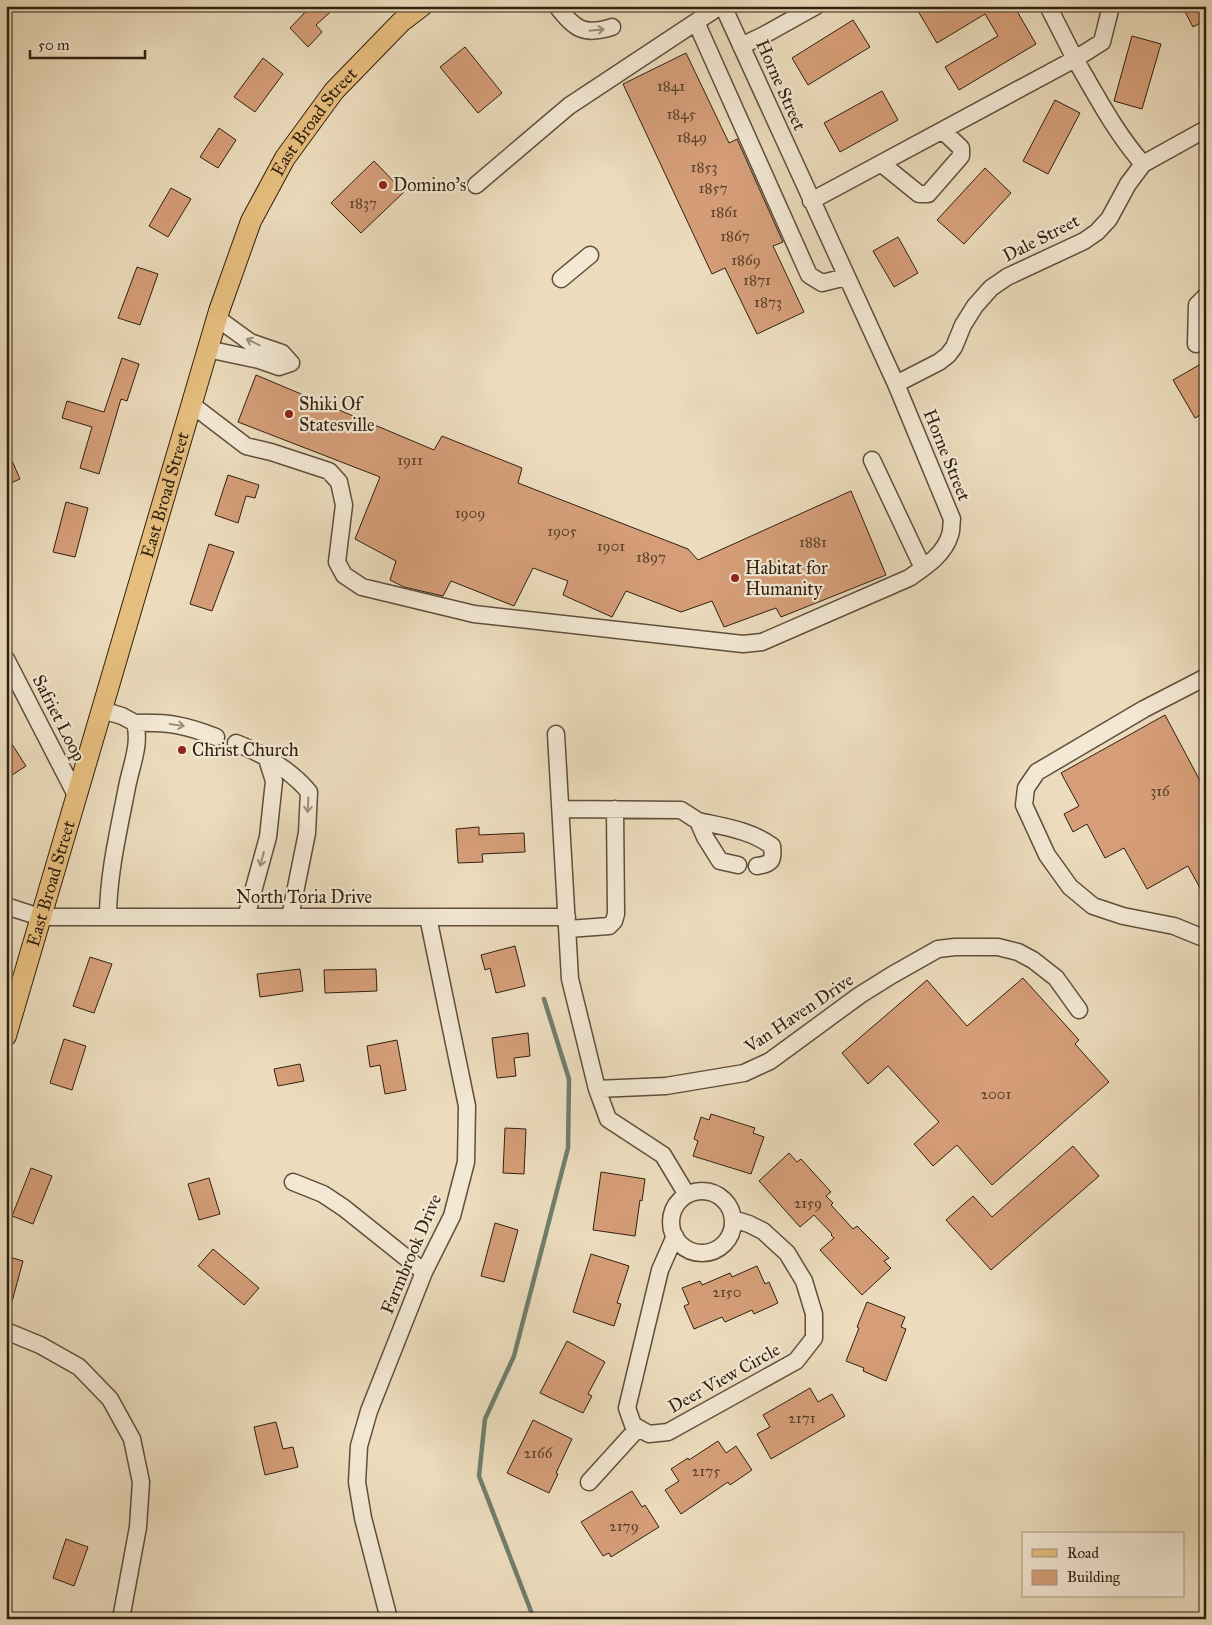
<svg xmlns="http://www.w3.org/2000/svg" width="1212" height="1625" viewBox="0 0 1212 1625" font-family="'IM FELL Great Primer',serif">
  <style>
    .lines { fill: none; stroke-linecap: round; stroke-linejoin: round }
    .stream { stroke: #707e6d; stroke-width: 4.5 }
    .building { fill: #d59e78; stroke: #302010 }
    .minor-casing { stroke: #5f4f3b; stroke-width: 19 }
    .major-casing { stroke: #302010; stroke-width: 22 }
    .minor { stroke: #f3e8d4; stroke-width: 16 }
    .major { stroke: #e6be7e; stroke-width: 20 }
    .oneway { stroke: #9b8e7c }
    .poi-dot { fill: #8f2418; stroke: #f3e8d4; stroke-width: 2 }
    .labels { text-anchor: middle; stroke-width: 4.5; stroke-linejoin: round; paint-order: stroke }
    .number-label { font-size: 15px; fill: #59402a }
    .street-label { font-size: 18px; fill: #302010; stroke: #f3e8d4 }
    .poi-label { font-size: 18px; fill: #302010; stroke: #f3e8d4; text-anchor: start }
  </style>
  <rect width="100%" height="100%" fill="#ecdcbd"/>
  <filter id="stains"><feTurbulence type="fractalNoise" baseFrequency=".004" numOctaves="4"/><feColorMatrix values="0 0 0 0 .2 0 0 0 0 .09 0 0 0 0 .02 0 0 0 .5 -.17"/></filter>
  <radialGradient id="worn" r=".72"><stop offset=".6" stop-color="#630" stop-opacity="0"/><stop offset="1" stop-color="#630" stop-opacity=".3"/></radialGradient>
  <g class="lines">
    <!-- stream -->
    <path class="stream" d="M534,1619l-55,-143 6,-57 29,-63 54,-208 1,-69 -25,-80"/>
  </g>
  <!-- building -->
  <path class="building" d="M311,6h26l-21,19 6,7 -14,15 -18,-19z
    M915,6h99l22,38 -77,46 -14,-23 53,-31 -13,-22 -48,29z
    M1182,6h24v14l-13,7z
    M853,20l17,27 -62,38 -16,-27z
    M1132,36l29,8 -19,65 -28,-8z
    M465,47l37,46 -24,20 -38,-46z
    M686,53l43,90 8,-4 46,103 -10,4 31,66 -47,22 -32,-66 -13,6 -89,-190z
    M263,58l20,16 -28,38 -21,-15z
    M882,91l16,29 -58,32 -16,-29z
    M1055,100l25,13 -32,61 -25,-13z
    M219,128l17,12 -18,28 -18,-11z
    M374,161l30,31 -43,41 -30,-30z
    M985,168l26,25 -47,51 -27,-24z
    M171,188l20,11 -23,38 -19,-11z
    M898,237l20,36 -24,14 -21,-36z
    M137,267l21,7 -18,51 -22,-7z
    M122,358l17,6 -12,37 -6,-2 -22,75 -19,-6 12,-41 -30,-9 5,-17 37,11z
    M1206,361v51l-11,6 -22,-38z
    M256,375l178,75 8,-14 80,32 -4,15 170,66 10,11 153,-69 35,84 -105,42 -5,-9 -52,19 -12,-26 -31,11 -55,-21 -14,26 -49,-22 5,-14 -35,-13 -19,38 -63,-25 -8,15 -39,-9 -14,-7 6,-19 -41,-22 25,-62 -142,-55z
    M6,447l14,32 -14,6z
    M228,475l31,10 -4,13 -9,-2 -8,27 -23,-8z
    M66,502l22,6 -13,49 -22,-5z
    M209,544l25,8 -22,59 -22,-7z
    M1165,715l41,77v107l-18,-33 -41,23 -23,-41 -19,10 -18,-34 -14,8 -9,-18 15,-8 -18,-33z
    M6,735l20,31 -20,13z
    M479,827v8l45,-2 1,19 -43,2 1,8 -25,1 -2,-34z
    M515,946l10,40 -29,7 -6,-25 -5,2 -4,-15z
    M90,957l22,7 -18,49 -21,-7z
    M300,969l3,22 -43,6 -3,-23z
    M376,969l1,22 -52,2 -1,-23z
    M1023,978l56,62 -4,4 34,38 -117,103 -35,-40 -24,21 -19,-22 25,-22 -51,-56 -20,18 -26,-31 85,-73 40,46z
    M528,1033l2,23 -16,2 2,18 -19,2 -5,-40z
    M64,1039l22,7 -14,44 -22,-7z
    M397,1040l9,50 -21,4 -5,-29 -10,2 -3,-21z
    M300,1064l4,17 -26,5 -4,-17z
    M711,1114l44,14 -2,5 11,4 -13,37 -58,-18 5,-15 -4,-2 7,-22 8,3z
    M505,1128l21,1 -2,45 -21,-1z
    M1073,1146l26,30 -108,94 -45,-50 27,-24 19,21z
    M789,1153l8,9 4,-3 30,33 -5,4 7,7 -2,2 22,24 4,-3 32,32 -5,3 7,7 -29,27 -42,-45 14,-12 -3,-3 1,-1 -18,-19 -14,12 -41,-46z
    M31,1168l21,8 -19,48 -21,-8z
    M601,1172l44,7 -3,22 -2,-1 -5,36 -42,-6z
    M209,1178l11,36 -21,6 -11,-36z
    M495,1223l23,7 -14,52 -23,-6z
    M213,1249l46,39 -15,17 -46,-39z
    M591,1254l38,12 -12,37 4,1 -7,22 -41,-14z
    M6,1256l17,5 -13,48 -4,-1z
    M757,1266l8,18 4,-2 9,21 -24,11 -2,-4 -27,12 -3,-5 -28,12 -10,-23 5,-2 -7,-16 18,-7 2,4 28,-12 2,4z
    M867,1302l38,15 -4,10 5,2 -20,52 -23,-10 1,-3 -18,-7 13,-33 -2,-1z
    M567,1341l38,21 -17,32 4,2 -9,17 -43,-20z
    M810,1388l8,14 14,-8 13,22 -74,43 -14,-25 13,-7 -7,-12z
    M533,1420l39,19 -16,34 2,1 -9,19 -42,-20z
    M276,1422l7,27 10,-2 5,20 -33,8 -11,-48z
    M718,1441l8,12 10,-7 16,24 -22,15 -2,-3 -47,32 -16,-24 14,-9 -8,-12 17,-11 1,2z
    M632,1491l10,16 3,-2 14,22 -48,30 -2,-4 -6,3 -22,-34z
    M66,1539l22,8 -14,39 -21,-8z"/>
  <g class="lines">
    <!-- minor casing -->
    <g class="minor-casing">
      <path id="minor" d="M557,6c17,23 27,30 55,21
        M1111,6l-9,36 -27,17c21,36 40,73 68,105
        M696,22l113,253 13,8 24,-6
        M741,46l23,-11 52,-29
        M882,164l37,30h9l33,-38v-8l-18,-17
        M476,185l93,-79 151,-100
        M811,201l264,-142 -27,-53
        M561,279l29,-24
        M1196,344l1,-39 9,-9
        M207,349l52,11 20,7 12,-4 -9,-10 -32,-11 -33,-24
        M896,384l43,-22 9,-7 6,-8 9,-22 12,-19 16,-18 16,-11 77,-36 13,-9 12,-13 19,-35 15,-20 63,-35
        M191,404l55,42 25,6 58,19 10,11 5,23 -7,57 7,13 18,12 112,27 269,30 19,-2 147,-64c16,-11 35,-23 41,-43 2,-5 1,-11 2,-16l-56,-135 -173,-378
        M872,460l51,108
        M6,659l70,136
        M1206,677l-62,32 -107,63 -11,16 -2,17 23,50 23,32 23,19 30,10 51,10 32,13
        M102,710l20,6 13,7c6,21 -4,43 -8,64 -8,42 -19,87 -19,130
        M135,723c34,-1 50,2 81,14
        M556,734l14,245 27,110 69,-3 78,-13 26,-12 90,-66 32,-20 46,-26 17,-2h43l20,5 15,8 23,18 23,32
        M236,743c27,11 54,26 73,49l-2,41 -17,84
        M561,809l120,1 17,11 7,16 15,24 18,4
        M698,821c27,6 52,9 74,25 2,15 -1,18 -15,20
        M6,906l34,11h527
        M246,917l22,-80 6,-56 -7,-22
        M568,929l41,-3 5,-5 2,-7 -1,-105
        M597,1089l11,30 55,36 24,40
        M293,1182l30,12 21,14 80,64
        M671 1222a31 31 0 1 1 62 0a31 31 0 1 1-62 0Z
        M675,1236l-15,34 -33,138 6,17 16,9 19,-2 128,-71 18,-23v-24l-10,-33 -17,-28 -24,-22 -14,-7 -16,-5
        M6,1331l34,14 39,22 31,32 22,40 9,43 -3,45 -17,92
        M589,1482l49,-54
        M389,1619l-26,-101 -6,-36 2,-36 10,-35 55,-139 28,-56 14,-54 1,-56 -39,-189"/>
    </g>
    <!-- major casing -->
    <g class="major-casing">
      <g id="major">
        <path id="s1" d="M6,1036l213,-725 32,-90 34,-63 49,-67 67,-69 21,-16"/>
      </g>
    </g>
    <!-- minor -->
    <use href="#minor" class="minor"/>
    <!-- major -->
    <use href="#major" class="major"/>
  </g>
  <!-- one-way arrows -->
  <defs><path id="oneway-shaft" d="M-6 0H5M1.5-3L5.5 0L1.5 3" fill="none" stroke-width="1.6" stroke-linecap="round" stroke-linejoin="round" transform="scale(1.25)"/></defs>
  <g class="oneway">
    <use href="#oneway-shaft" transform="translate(597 30) rotate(-6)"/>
    <use href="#oneway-shaft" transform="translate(253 342) rotate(-154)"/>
    <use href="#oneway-shaft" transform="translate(177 725) rotate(8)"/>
    <use href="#oneway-shaft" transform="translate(308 805) rotate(93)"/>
    <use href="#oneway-shaft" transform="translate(262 859) rotate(105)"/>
  </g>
  <!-- markers -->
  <g class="poi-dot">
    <circle cx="383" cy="185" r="5"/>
    <circle cx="289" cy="414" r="5"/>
    <circle cx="735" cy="578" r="5"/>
    <circle cx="182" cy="750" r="5"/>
  </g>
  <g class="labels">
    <!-- number labels -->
    <g class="number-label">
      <text x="671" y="91">1841</text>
      <text x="681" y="119">1845</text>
      <text x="692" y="142">1849</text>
      <text x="704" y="172">1853</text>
      <text x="713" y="193">1857</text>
      <text x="363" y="208">1837</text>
      <text x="724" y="217">1861</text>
      <text x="735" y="241">1867</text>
      <text x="746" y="265">1869</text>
      <text x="757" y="285">1871</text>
      <text x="768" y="307">1873</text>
      <text x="410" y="465">1911</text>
      <text x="470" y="518">1909</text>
      <text x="562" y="536">1905</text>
      <text x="813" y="547">1881</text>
      <text x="611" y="551">1901</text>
      <text x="651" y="562">1897</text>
      <text x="1160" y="796">316</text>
      <text x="996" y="1099">2001</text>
      <text x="808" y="1208">2159</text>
      <text x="727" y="1297">2150</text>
      <text x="802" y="1423">2171</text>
      <text x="538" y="1458">2166</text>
      <text x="706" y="1476">2175</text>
      <text x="624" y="1531">2179</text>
    </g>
    <!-- street labels -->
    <g class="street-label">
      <text transform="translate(781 85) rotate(66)" y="6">Horne Street</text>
      <text dy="6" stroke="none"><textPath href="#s1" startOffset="969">East Broad Street</textPath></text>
      <text transform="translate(1041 238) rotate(-27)" y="6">Dale Street</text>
      <text transform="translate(947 455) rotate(68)" y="6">Horne Street</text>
      <text dy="6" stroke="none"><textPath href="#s1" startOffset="564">East Broad Street</textPath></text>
      <text transform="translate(59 718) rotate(63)" y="6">Safriet Loop</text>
      <text dy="6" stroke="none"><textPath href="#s1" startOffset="159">East Broad Street</textPath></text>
      <text x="304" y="903">North Toria Drive</text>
      <text transform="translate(799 1013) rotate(-34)" y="6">Van Haven Drive</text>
      <text transform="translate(411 1254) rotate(-67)" y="6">Farmbrook Drive</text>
      <text transform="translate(724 1378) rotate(-29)" y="6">Deer View Circle</text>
    </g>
    <!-- poi labels -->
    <g class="poi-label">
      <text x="393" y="191">Domino's</text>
      <text x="299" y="410">Shiki Of<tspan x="299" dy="21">Statesville</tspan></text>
      <text x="745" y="574">Habitat for<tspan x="745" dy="21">Humanity</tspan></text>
      <text x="192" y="756">Christ Church</text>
    </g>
  </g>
  <!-- margin -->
  <rect width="1212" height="1625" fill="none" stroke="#ecdcbd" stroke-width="25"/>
  <rect x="8" y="8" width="1197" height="1610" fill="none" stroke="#302010" stroke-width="2.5"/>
  <rect x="12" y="12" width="1187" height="1600" fill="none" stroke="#302010"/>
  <!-- legend -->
  <rect x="1022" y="1532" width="162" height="65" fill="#f3e8d4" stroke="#a59886"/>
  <rect x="1032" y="1549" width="25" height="8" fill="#e6be7e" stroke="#a59886"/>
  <text x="1067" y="1558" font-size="15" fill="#302010">Road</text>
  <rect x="1032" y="1570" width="25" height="15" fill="#d59e78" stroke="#a59886"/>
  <text x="1067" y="1582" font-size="15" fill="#302010">Building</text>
  <!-- scale -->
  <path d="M30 50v8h115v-8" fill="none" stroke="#302010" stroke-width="2.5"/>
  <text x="38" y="50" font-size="15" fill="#302010" stroke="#f3e8d4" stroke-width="4" paint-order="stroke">50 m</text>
  <rect width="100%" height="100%" filter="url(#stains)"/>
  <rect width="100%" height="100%" fill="url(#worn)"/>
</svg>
